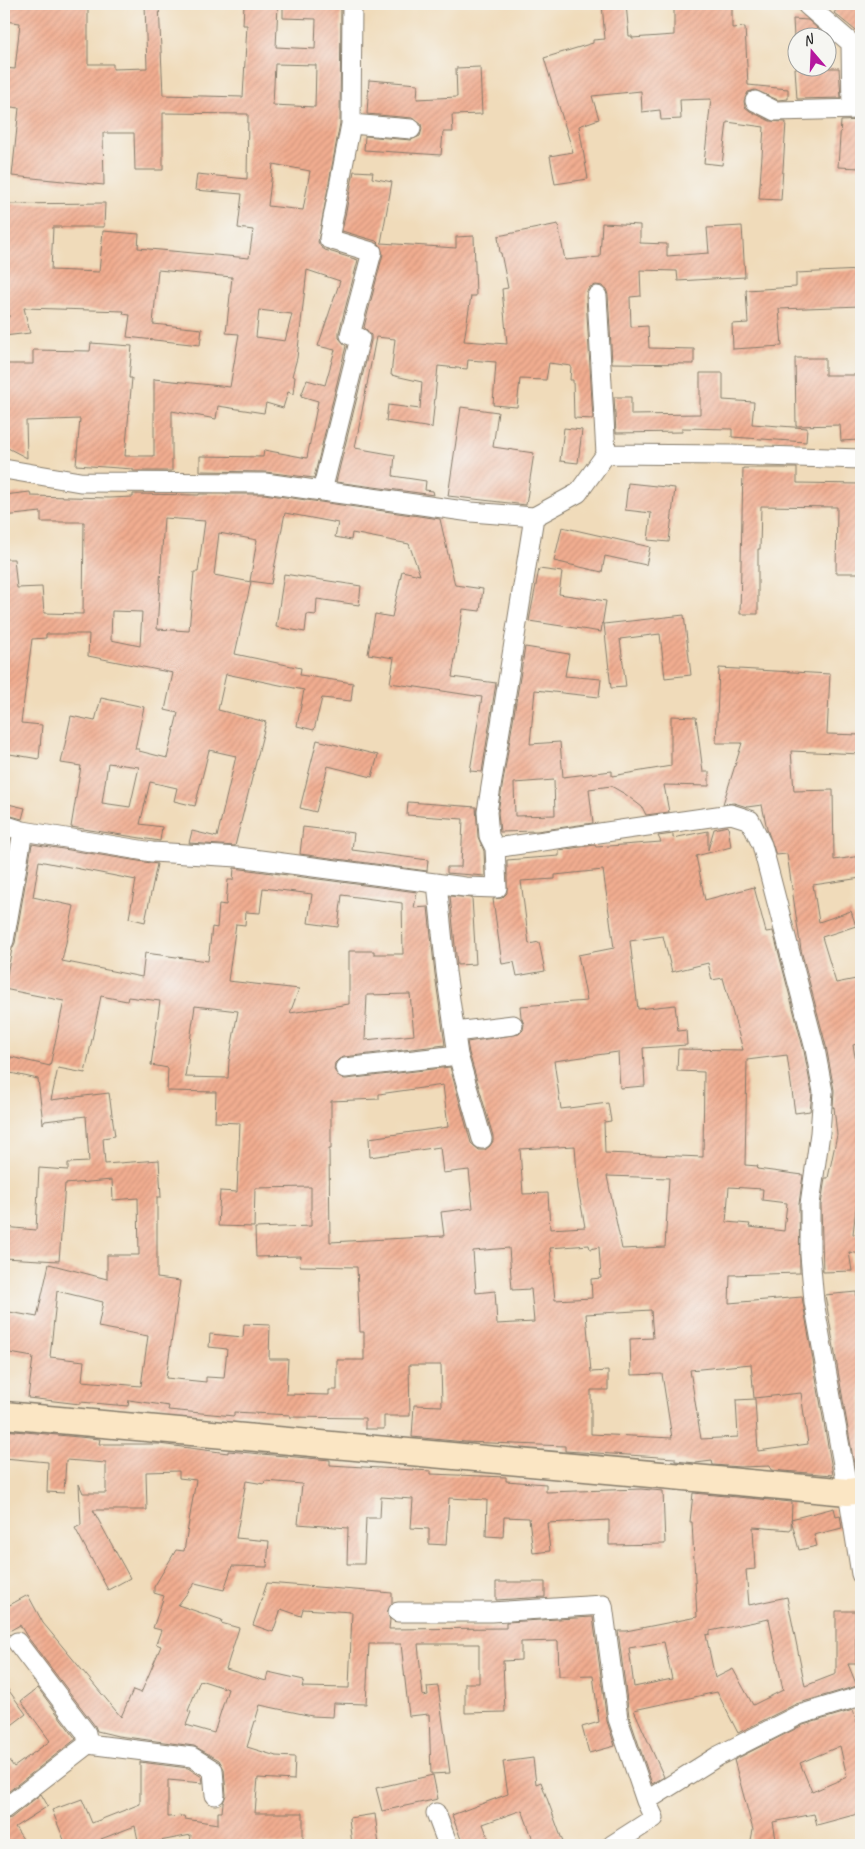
<svg xmlns="http://www.w3.org/2000/svg" width="865" height="1849" viewBox="0 0 865 1849" font-family="Caveat,sans-serif">
  <style>
    .building { fill: url(#building-hatch); fill-rule: evenodd }
    .lines { fill: none; stroke-linecap: round; stroke-linejoin: round }
    .street-casing { stroke: #867c6b; stroke-width: 21 }
    .secondary-casing { stroke: #867c6b; stroke-width: 29 }
    .street { stroke: #fff; stroke-width: 19 }
    .secondary { stroke: #fbe6c4; stroke-width: 26 }
  </style>
  <defs>
    <pattern id="building-hatch" width="6" height="6" patternUnits="userSpaceOnUse" patternTransform="scale(1.25)"><rect width="6" height="6" fill="#f1ad90"/><path d="M-1 1l2-2M0 6l6-6M5 7l2-2" fill="none" stroke="#ce947c"/></pattern>
  </defs>
  <rect width="100%" height="100%" fill="#f6f6f2"/>
  <filter id="ink" filterUnits="userSpaceOnUse"><feTurbulence type="fractalNoise" baseFrequency=".02" numOctaves="2"/><feDisplacementMap in="SourceGraphic" scale="10" xChannelSelector="R" yChannelSelector="G"/><feConvolveMatrix kernelMatrix="1 2 1 2 8 2 1 2 1" color-interpolation-filters="sRGB"/></filter>
  <filter id="wash" filterUnits="userSpaceOnUse"><feTurbulence type="fractalNoise" baseFrequency=".0096" numOctaves="4" result="noise"/><feDisplacementMap in="SourceGraphic" scale="20" xChannelSelector="R" yChannelSelector="G"/><feGaussianBlur stdDeviation="1.12" result="paint"/><feColorMatrix in="noise" values="0 0 0 0 0 0 0 0 0 0 0 0 0 0 0 0 0 1.4 0 .05"/><feComposite in="paint" operator="in"/></filter>
  <g filter="url(#wash)">
    <rect width="100%" height="100%" fill="#f0dbba"/>
    <g id="blocks">
      <!-- building -->
      <path class="building" d="M4,4h84v60h25v5l34,-1 -2,-64h14l4,91 80,2 4,-72h-4l1,-21 34,1 -2,42 39,2 1,-30 -33,-1v-14h58l-1,119 -22,119 3,5 4,3 33,10 -19,72v6l7,8 -32,132 -49,-6 -65,-1v-15l63,1 1,-7 43,8 11,-57 -17,-5 6,-16 18,5 10,-35 -17,-4 22,-65 -33,-11 -10,88 -5,18 3,1 -2,17 -5,-2 -5,16 -17,-5 -2,10 -46,-7 -2,13 -44,-8v60h-39v-2l-57,-4 4,-46 -54,2 1,37 -23,-12v-82h29v-14l57,1 1,-8 41,3 -3,32h3l-7,78h29v-77l76,8 9,-53 -13,-1 6,-56 -74,-7 -5,54 49,5 -2,16 -73,-8 3,-22 -7,-1 1,-3 -100,-3 6,25 -26,3v-18l5,-1 -4,-64h-1v-49l101,-1 -1,24h-51l-2,43 48,2 4,-41 36,3 -1,14 111,10 4,-28 -15,-2 4,-34 -47,-4 2,-16 50,5 1,-65 -85,-1v57h-28l-1,-37h-31l1,52 -92,-9 7,-68 -15,-2v-38l11,1 5,-46 -16,-2zM275,64l41,1 -1,42 -42,-2zM273,164l37,7 -7,39 -35,-4zM259,310l33,4 -7,27 -29,-4z
        M602,4h24l3,32h3v2l42,-3v-31h58v24l13,-1 3,58 40,4v10l-10,1 -23,-10 -7,2 -4,9 1,6 5,4 20,10 16,1 -5,78 -22,-1 5,-72 -37,-5 -5,43 -18,-2 7,-64 -31,1 1,19 -20,1 -1,-10 -18,2 -1,-21 -49,5 7,23 -20,7 9,53 -33,5 -5,-28 23,-4 -29,-94 49,-15v-3l12,-1z
        M840,4h21v31l-27,-22z
        M793,19l15,1 19,17 -33,1z
        M480,67l2,47 -30,1 1,17h-10l-2,23 -77,-5 1,-14 46,4 9,-4 2,-7 -1,-5 -9,-6 -45,-4 2,-34 49,4 -1,15 40,-2 -1,-29z
        M795,68h44l2,30 -44,1z
        M861,120v48l-23,-1 3,-46z
        M354,171l19,1 -1,6 20,4 -11,61 75,5v-11l18,-1 2,60h-5l-7,45 43,3 -5,-55 6,-1 -7,-35h-1l-2,-17 60,-12 7,36 35,-3 2,-34 38,2v18l27,1v12l42,-3 -2,-25 35,-2 3,51 -67,4 -1,-10 -37,-1 1,26 -11,1 1,30 17,-1 1,22 45,1v15l-82,-1 -4,-68 -2,-6 -4,-3 -6,-1 -6,2 -3,4 -1,6 7,122 -19,-1 -1,-38h-3l1,-14 -22,-3 -3,17 -26,-1 -3,28 -24,-2 3,-43 -28,-2 -1,9 -29,-3 -6,62 -46,-7 2,-16 32,4 2,-27 -31,-7 4,-36 -19,-2 -21,111 40,7 -2,21 33,5 -1,9 8,1 1,4 -98,-13 35,-141v-6l-7,-8 19,-73 -3,-9 -4,-4 -34,-10z
        M861,270v36l-82,3 3,37 -49,3 -1,-25 16,-1 -2,-33 50,-3v-14z
        M795,358h30v17h33l1,65 -18,1 -1,-16 -44,1z
        M700,373h23v27l31,2 -2,22 55,4 -1,14 -74,-5v-8l-50,-1v4l-66,1 -2,-36h17v18l69,-1z
        M461,407l37,5 -5,35 41,6 -8,52 -78,-9z
        M564,428l18,2 -4,33 -18,-2z
        M743,468h54v15l64,1v89h-25l1,-66 -76,-1 -1,43h-2v65h-18z
        M628,483l47,5 -6,54 -21,-2 3,-27 -26,-3z
        M30,492l1,4 78,2 24,-1v-3l66,1v-1h65l176,25 15,66 28,4 -3,22 -17,-2 -11,68 44,6 -14,89 -12,-1 12,-74 -92,-14 4,-25 -26,-4 7,-40 17,3 10,-46 18,4 -11,-31 -57,-11 -1,7 -16,-3 3,-14 -53,-10 -14,71 -21,-3 7,-41 -38,-7 -5,42 37,7 -16,72 66,14 -1,7 53,8 -2,18 -29,-3 -8,32 -17,-4 7,-36 -78,-16 -8,36 48,12 -31,124 -46,-3 3,-12 25,6 19,-81 -27,-6 -14,56 -21,-5 3,-13 -27,-6 -10,42 22,3 -2,14 -89,-14 10,-61 -20,-3 10,-47 24,5 6,-23 43,9 -9,42h4v2l28,7 11,-45 -13,-3 8,-37 -85,-17 1,-22h-43v4l-14,1 -11,84 21,2 -3,34 -35,-6v-194h10l3,29 25,-1 2,26 39,1 1,-92h-43v-10l-37,4v-21zM164,518l41,3 -7,51h-4l-5,59 -32,-2zM112,611l30,1 -2,34 -29,-6zM108,763l31,4 -9,40 -28,-4z
        M562,527l88,20 -4,18 -41,-9 -3,16 -48,-11z
        M539,569l23,3 -3,22 47,7 -5,31 -72,-11z
        M284,574l77,12 -2,19 -42,-6 -1,16 -9,-1 -2,18 -29,-5z
        M684,615l7,60 -26,3 -5,-44 -40,5 6,48 -15,1 -7,-64z
        M525,647l44,7 -4,22 36,3 -2,18 -64,-7 -5,54 30,-2 3,35 49,-6v5l59,-10v-50l25,1 7,55h6v14l-45,-1 5,27 -23,3 -4,-8 -17,-13 -14,-8 -22,3 4,34 -56,8 -37,1 -2,-20zM554,780l1,35 -40,1 -1,-33z
        M719,668l111,6 -3,60 34,1v19l-70,-3 3,40 39,-1 1,70 27,-4v22l-48,7 6,37 32,-11 5,15 -34,11 14,46 25,-5v65l-8,2 8,46v65l-5,26 3,1 -6,51 8,1v19l-12,-2 3,19 -29,1 -2,-67 4,-27h3l9,-43 -3,-28 -1,1 1,-18 -8,-44 -25,-96 -14,-96 -11,1 -9,-26 -5,-24 -15,2 -13,-4 -11,1 19,-61h-26z
        M317,740l61,15 -6,22 -44,-11 -12,46 -16,-4z
        M408,802l68,5 2,30 6,14 1,25 -38,-3v-6h14l2,-48 -56,-4z
        M4,803l21,5 -3,11 -18,-5z
        M728,826l3,21 -35,9 9,44 49,-13 12,45 7,-1 31,120 8,42 -2,18 -15,2 -8,-58 -40,5 -2,105 13,1 -1,3 46,6 -4,29 1,69 -70,2 -1,28 73,-6 31,178 -62,-5 -1,-4 -30,1 -27,-2 -1,-4 -16,2 -21,-2v-3l-110,-7v-5l-100,-4 -53,-5 2,-32 28,1 -1,-41h-32l1,51h-26v13h-19v-11l-75,-1v-2l-56,-3v4l-66,-6 1,-4 -40,-6 -1,6 -48,-4v2l-52,-6 5,-41 -29,-5v-41l33,6 12,-53 58,15v-24h32l-1,-57 -25,2 -1,-20 -47,4 -6,77 -55,-3v-31l32,3 3,-62 29,2v-7l21,-1 -3,-46 -41,5 -2,3 -5,-45 -32,-7 5,-15 39,9 14,-65 -60,-12 8,-40 3,-6 17,-99 125,20 -12,58 -16,-4 7,-38 -97,-19 -6,36 41,9 -12,55 80,16 3,-24 63,8 4,-34 5,1 2,-24 7,1 2,-25h5l1,-12 183,24 -3,16 14,-1 7,67 10,71 -101,12 -5,2 -4,4 -1,7 6,8 6,1 104,-12 21,76 8,7h6l5,-4 3,-5v-5l-24,-83 -2,-11 52,-8 4,-4 1,-6 -3,-7 -1,-11 67,-5 -9,-46 36,-7 -11,-78 -48,5v4l-34,2 8,63 10,-2 6,29 -28,5 -3,-14 -12,2 -9,-65 9,-1 5,-5v-33l52,-4v-6l36,-5 1,2 65,-5 -3,-6 15,-2v4l35,-7v19l6,-21zM263,888l49,6 -4,29 30,4 4,-32 60,8 1,51h-29v-3h-25v53l-59,9 9,-24 -71,-8 8,-57 9,1 1,-13 14,1zM663,936l9,36 36,-9 4,17 11,-2 20,72 -65,-1 -1,22 27,1 -1,85 -98,-4 -1,-31 7,-1 -3,-18 -47,6 -7,-48 64,-9 2,36 25,-2 -2,-38 44,-3 -1,-15 -8,1 -3,-26 -37,4 -8,-68zM410,994l4,41 -49,5 2,-45zM101,996l26,5 1,-4 32,4 -9,64 17,3 -1,23 49,1 -1,30 25,1 -3,69 -17,-1 -2,35 36,1 1,-39 56,-1v39l-56,2 1,29 45,-1 -1,10 57,1 3,65h4v28h-27v30h-8v5l-43,-1 2,-35h-19l1,-34 -26,-1 -1,13 -33,-3 -1,13 18,2 -3,29 -18,-1v5l-40,-4 14,-97 -23,-3v-81h4l-2,-37 -54,4 -2,-26 12,-2 -6,-43 -58,7 7,-32 27,5zM195,1006l43,5 -9,50 -1,17 -43,-1zM443,1085l5,42 -79,11 1,19 70,-10 3,26 26,-3 4,38 -32,4 3,24 -114,6 -1,-93h2v-48l48,-2v-5zM575,1146l3,42 7,39 -35,2 -2,-36 -25,1 -3,-45zM607,1176l62,2 -4,69 -43,2zM729,1187l34,2 -1,11 25,3 -3,28 -35,-4 1,-3 -24,-2zM589,1245l1,4 9,-2 2,31 -10,1 1,19 -37,2 -5,-52zM509,1248l3,42 19,-1 3,33 -37,2 -2,-33 -19,2 -3,-42zM57,1291l46,11 -5,25 50,9 -7,50 -59,-5 2,-20 -34,-4zM651,1310l2,28 -23,1 1,36 31,-1 10,64 -81,-4v-44h17v-19l-17,1 -5,-58zM751,1364l3,34 47,-5 7,51 -50,7 -3,-52 -19,1 2,37 -37,2 -11,-69z
        M303,827l51,6 -2,17 76,10 -1,11 -127,-17z
        M4,837l6,2 -6,37z
        M450,896l22,2 4,66 -19,1z
        M856,1292l5,37v146l-5,1 -31,-181z
        M4,1430l96,9 -1,5h60l69,9v-2l102,9v5l101,6v3l75,3v4l40,3v8l95,-3 22,2 2,53 -56,1v-25l-62,3 3,28 -17,2 -4,-35 -25,-1 -1,20 -17,-1 1,-36 -38,-2 -3,47 -17,-1v-15l-18,-1 2,-29 -32,-2 -1,21h-14l-2,46h-17l1,-36 -50,-4 4,-40 -37,-3 -1,3 -18,-3 -10,57 33,3 -2,26 -35,-1 -8,24 -29,-7 -17,22 44,15 -1,3 18,5 -13,41 40,12 2,-9 36,8 -2,7 47,1 3,-76 -49,-3 -2,7 -20,-7 -8,23 -20,-7 14,-42 125,10v10l-5,9 3,8 -1,9 117,-1v-6l87,-5 14,104 8,25 -26,7 -7,-26 17,-5 -6,-47 -34,1 -1,-35 -37,1v18l-18,1 2,51 -40,1v-30h14v-39h-61l5,52 5,-1 -1,-8 11,-1 12,87 -19,1 -2,-60 -20,2 -8,-72h-32l-3,60 -32,-1 -1,14 -21,-1 -52,-11 -13,42 29,9 19,1 -1,23 -36,-2 -3,35h48v32l-68,-2v2h-29l-16,-2 1,-8 -52,10 -4,-19 -34,13 2,6h-37l-14,-35 30,-11 10,24 48,-19v-42l48,6 14,9 1,6 -35,-3v37l16,-1 1,3 33,5v-12h4l1,-9 3,-8 -2,-26 -5,-9 -25,-14 -76,-10 -21,-5 -2,-5 -69,-91 -6,-10 -16,9v-26l24,-13 15,28 78,94 12,-27 8,3 20,-47 -5,-2 5,-14 -8,-2 11,-32 -10,-3v-6l22,-37 8,1 12,-71 -17,-2v-7l-33,1 1,38h-54l37,68 -22,12 -33,-62 6,-3 -2,-41 4,9h23v-30l-40,-3 -2,33 -17,-1 1,-30 -44,-4zM200,1680l28,9 -14,44 -28,-8 5,-13 -3,-1z
        M693,1493l99,9 -1,28 -38,-3 2,42 -9,1 3,35 38,-8 18,89 31,-12v-63h19l1,53h-8l9,22 -61,18 -58,29 -21,-41 -83,18 30,67 -12,7 -23,-68 -11,-85h8l71,-14 -5,-95h-2zM769,1619l14,71 -30,15 -20,-36 -18,9 -9,-43 4,-1v-3zM664,1642l8,37 -38,8 -5,-39z
        M834,1508l2,8 4,-1 2,13 -28,7 3,11 -18,4 -8,-31z
        M496,1582h49v15l-49,3z
        M4,1684l22,30 -22,17z
        M38,1688l38,51 -72,56v-41l10,13 36,-26 -29,-40z
        M853,1710l5,15 3,-1v89l-44,12 -3,-11 -41,8 4,23h-27l3,-15 -19,-70 69,-35zM840,1746l7,31 -35,15 -12,-29z
        M533,1758l3,26 5,-2 23,63h-29l-13,-35 -39,14 8,21h-28l-11,-30 56,-21 -5,-32z
        M433,1775l5,24 -56,12 -6,-23z
        M41,1794l7,12 -33,21 12,18h-23v-25l7,-2z
        M375,1814l4,31h-27l-3,-27z"/>
    </g>
  </g>
  <g filter="url(#ink)">
    <use href="#blocks" fill-opacity="0" stroke="#867c6b" stroke-width="1"/>
    <g class="lines">
      <!-- street casing -->
      <g class="street-casing">
        <path id="street" d="M807,5l44,38 1,66
          M755,101l20,10 86,-2
          M351,124l60,5
          M597,296l9,158
          M4,469l76,13 185,1 206,29 63,5 44,-24 28,-39 125,1 130,4
          M322,491l38,-153 -10,-3 22,-83 -43,-13 22,-115 1,-120
          M534,517l-47,295 2,24 6,12 236,-34 19,6 12,25 53,204 8,43 -3,41 -10,71v51l4,47 34,190 13,82
          M4,825l19,6 129,21 86,5 227,30 32,1 -2,-40
          M437,883l9,89 12,83 24,84
          M4,941l19,-110
          M455,1032l58,-7
          M345,1068l113,-13
          M398,1612h94l111,-7 15,114 28,82
          M88,1744l104,13 21,13 2,25
          M4,1809l84,-65 -2,-11 -69,-91
          M436,1813l12,32
          M612,1845l42,-27 -8,-17 72,-45 81,-41 62,-19"/>
      </g>
      <!-- secondary casing -->
      <g class="secondary-casing">
        <path id="secondary" d="M4,1415l844,77 13,-2"/>
      </g>
      <!-- street -->
      <use href="#street" class="street"/>
      <!-- secondary -->
      <use href="#secondary" class="secondary"/>
    </g>
  </g>
  <!-- margin -->
  <rect width="865" height="1849" fill="none" stroke="#f6f6f2" stroke-width="20"/>
  <!-- north arrow -->
  <g transform="translate(812 52) rotate(341)"><circle r="24" fill="#f6f6f2" stroke="#9f9f9c"/>
  <path d="M0-4L9 19L0 12L-9 19Z" fill="#b5179e"/>
  <text y="-8" font-size="14" font-weight="bold" text-anchor="middle" fill="#1c1c1c">N</text>
  </g>
</svg>
